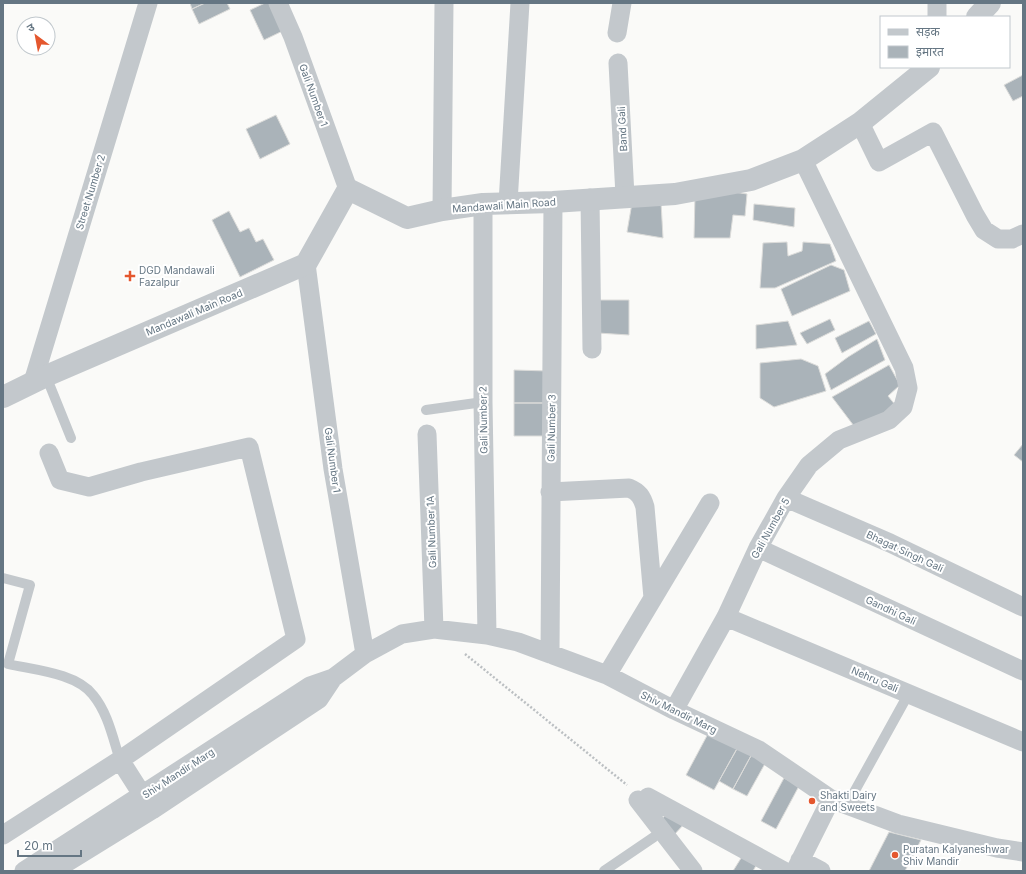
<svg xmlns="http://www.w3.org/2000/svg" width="1026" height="874" viewBox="0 0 1026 874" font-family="Inter,'Noto Sans Devanagari',sans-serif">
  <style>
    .building { fill: #aab3b9; stroke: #dcdcda }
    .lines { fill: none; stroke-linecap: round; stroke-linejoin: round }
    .path { stroke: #bbbfc2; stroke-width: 2.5; stroke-dasharray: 2 2; stroke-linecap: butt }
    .service { stroke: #c3c8cc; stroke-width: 10 }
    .minor { stroke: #c3c8cc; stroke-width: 19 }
    .tertiary { stroke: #c3c8cc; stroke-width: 22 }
    .poi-dot { fill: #e4572e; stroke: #fff; stroke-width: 1.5 }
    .labels { text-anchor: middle; stroke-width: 4; stroke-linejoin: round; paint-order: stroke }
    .street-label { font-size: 10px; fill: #657683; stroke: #fff }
    .poi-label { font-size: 10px; fill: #657683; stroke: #fff; text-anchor: start }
  </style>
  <rect width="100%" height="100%" fill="#fafaf8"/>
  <!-- building -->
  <path class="building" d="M190,3h15l-13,6z
    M205,3h22l3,6 -31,15 -7,-15z
    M265,3h19l11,22 -31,15 -14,-30z
    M1023,75v21l-10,5 -9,-16z
    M276,115l14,29 -30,15 -14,-30z
    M734,192l13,2 -2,22 -12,-1 -3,23h-36l1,-43z
    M661,202l2,36 -36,-6 5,-29z
    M754,204l41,4 -1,19 -41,-7z
    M229,211l11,21 9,-4 7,14 7,-3 11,21 -34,17 -28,-57z
    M787,242l1,14 14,-5 1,-9 27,2 6,17 -61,27h-15l3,-45z
    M831,265l13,5 6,21 -58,25 -11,-27z
    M597,300h32v35l-31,-2z
    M830,319l5,11 -28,14 -7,-11z
    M788,321l9,24 -41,4v-24z
    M869,321l7,13 -34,19 -7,-15z
    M877,339l8,21 -54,30 -6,-16 23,-17z
    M801,359l17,7 8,25 -52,16 -14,-9v-35z
    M889,365l11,20 -12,11 8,10 -39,24 -25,-33z
    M514,370l34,1 -1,32h-33z
    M514,403h33v33h-33z
    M1023,444v18l-9,-7z
    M710,730l29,15 -25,45 -28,-15z
    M739,745l14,7 -20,37 -14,-8z
    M753,752l14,8 -20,36 -14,-7z
    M784,778l15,8 -23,43 -15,-8z
    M667,813l18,10 -12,13 -11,-17z
    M889,832l32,8 -16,31h-36z
    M743,855l15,7 -5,9h-20z"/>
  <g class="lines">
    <!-- path -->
    <path class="path" d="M465,654l162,131"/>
    <!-- service -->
    <path class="service" d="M46,376l25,62
      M426,410l57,-8
      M3,578l27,7 -22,79c26,6 68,9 85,31 15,18 20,44 27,65
      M847,805l62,-112
      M604,871l50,-34"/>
    <!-- minor -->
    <path class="minor" d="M278,3l15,34 55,152
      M937,3v14
      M617,33l5,-30
      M618,63l7,133
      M860,123l19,39 54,-30 42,83 9,15 14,9h14l11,-5
      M590,198l2,151
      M508,203l12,-200
      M483,204v198l4,233
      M442,210l2,-207
      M306,264l27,205 32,185
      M33,382l115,-379
      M427,434l7,195
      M550,492l79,-4c10,4 13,9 16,19l8,91
      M786,498l104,45 133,64
      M758,548l265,123
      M726,617l297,125
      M550,654l3,-452
      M607,675l103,-172
      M674,710l52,-93 32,-69 28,-50 23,-33 30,-25 50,-20 14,-13 5,-19 -4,-20 -101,-208
      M120,760l30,47
      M648,797l136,74
      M638,800l55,71
      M3,835l117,-75 176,-121 -47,-192 -108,25 -52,15 -29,-7 -11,-27
      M800,860l21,11
      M24,871l286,-185 23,-8 32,-24 37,-20 32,-5 53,6 31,7 89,33 67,35 85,40 72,49 67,25 99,24 26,4
      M53,871l99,-61 167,-111 14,-21
      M795,871l36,-72"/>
    <!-- tertiary -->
    <path class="tertiary" d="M977,17l13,-14
      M3,397l43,-21 260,-112 42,-75 59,29 35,-8 41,-6 70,-2 122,-8 76,-14 52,-20 57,-37 69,-56"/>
  </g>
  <!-- markers -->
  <g class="poi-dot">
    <path d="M128 270h4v4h4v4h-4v4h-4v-4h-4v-4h4z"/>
    <circle cx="812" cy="801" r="4"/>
    <circle cx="895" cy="855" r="4"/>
  </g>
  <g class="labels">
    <!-- street labels -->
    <g class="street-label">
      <text transform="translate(314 95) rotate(70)" y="4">Gali Number 1</text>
      <text transform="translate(622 129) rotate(-93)" y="4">Band Gali</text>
      <text transform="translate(90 192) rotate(-73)" y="4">Street Number 2</text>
      <text transform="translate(504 205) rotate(-4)" y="4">Mandawali Main Road</text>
      <text transform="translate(194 312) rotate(-23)" y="4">Mandawali Main Road</text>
      <text transform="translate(483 420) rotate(-91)" y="4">Gali Number 2</text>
      <text transform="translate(551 428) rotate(-89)" y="4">Gali Number 3</text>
      <text transform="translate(333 460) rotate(82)" y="4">Gali Number 1</text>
      <text transform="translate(770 528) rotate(-61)" y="4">Gali Number 5</text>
      <text transform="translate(431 532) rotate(-92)" y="4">Gali Number 1A</text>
      <text transform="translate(905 551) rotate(25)" y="4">Bhagat Singh Gali</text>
      <text transform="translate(891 610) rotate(25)" y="4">Gandhi Gali</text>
      <text transform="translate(875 679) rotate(23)" y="4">Nehru Gali</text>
      <text transform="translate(679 712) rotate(26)" y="4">Shiv Mandir Marg</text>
      <text transform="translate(178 773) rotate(-33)" y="4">Shiv Mandir Marg</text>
    </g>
    <!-- poi labels -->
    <g class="poi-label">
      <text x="139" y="274">DGD Mandawali<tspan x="139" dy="12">Fazalpur</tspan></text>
      <text x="820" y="799">Shakti Dairy<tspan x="820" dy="12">and Sweets</tspan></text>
      <text x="903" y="853">Puratan Kalyaneshwar<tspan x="903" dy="12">Shiv Mandir</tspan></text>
    </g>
  </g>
  <!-- border -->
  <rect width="1026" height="874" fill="none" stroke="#657683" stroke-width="8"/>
  <!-- legend -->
  <rect x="880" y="16" width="130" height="52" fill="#ffffff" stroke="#c1c8cd"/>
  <rect x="888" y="29" width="20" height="6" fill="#c3c8cc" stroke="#c1c8cd"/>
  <text x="916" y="36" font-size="12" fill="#657683">सड़क</text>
  <rect x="888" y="46" width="20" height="12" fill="#aab3b9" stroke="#c1c8cd"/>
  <text x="916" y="56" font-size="12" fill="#657683">इमारत</text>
  <!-- north arrow -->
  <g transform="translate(36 36) rotate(328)"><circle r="19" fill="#ffffff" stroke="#c1c8cd"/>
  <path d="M0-3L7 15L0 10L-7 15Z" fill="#e4572e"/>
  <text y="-6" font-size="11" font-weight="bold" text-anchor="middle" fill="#657683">उ</text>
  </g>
  <!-- scale -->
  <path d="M18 850v6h63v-6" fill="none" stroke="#657683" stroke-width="2"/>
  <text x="24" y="850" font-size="12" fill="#657683" stroke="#ffffff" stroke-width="3" paint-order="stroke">20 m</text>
</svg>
